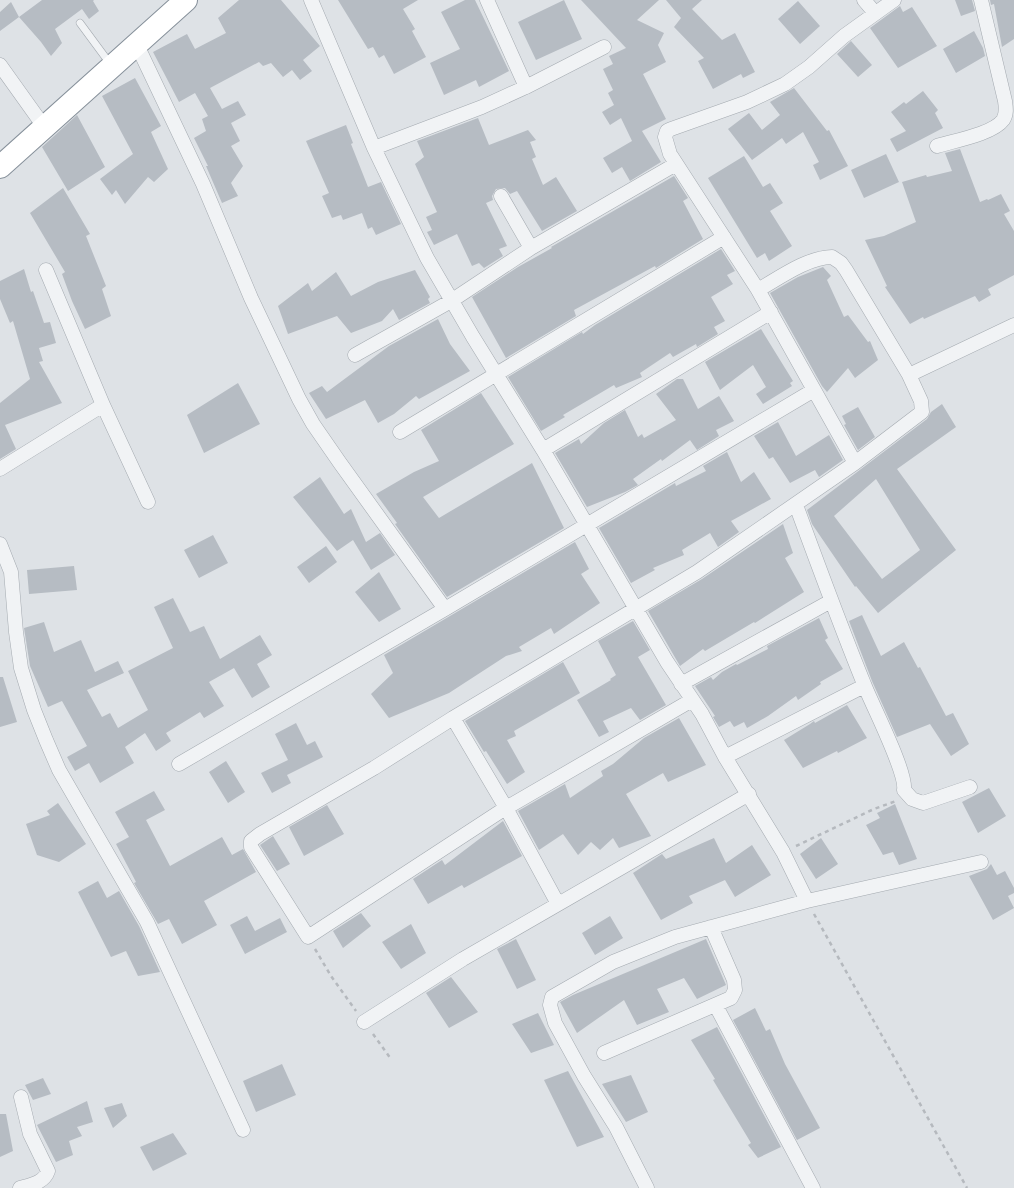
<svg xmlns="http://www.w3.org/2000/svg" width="1014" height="1188" viewBox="0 0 1014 1188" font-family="Barlow,sans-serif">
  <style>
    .building { fill: #b6bcc3; fill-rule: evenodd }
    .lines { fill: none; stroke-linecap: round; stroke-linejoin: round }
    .service-casing { stroke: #a4aab0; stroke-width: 8 }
    .minor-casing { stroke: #a4aab0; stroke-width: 15 }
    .trunk-casing { stroke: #87919b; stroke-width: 24 }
    .path { stroke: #b5b9be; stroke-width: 2.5; stroke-dasharray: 4 4; stroke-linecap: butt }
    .service { stroke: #f1f3f5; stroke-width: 7 }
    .minor { stroke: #f1f3f5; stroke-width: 14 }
    .trunk { stroke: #fff; stroke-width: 22 }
  </style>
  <rect width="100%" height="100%" fill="#dee2e6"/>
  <!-- building -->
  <path class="building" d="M42,0h52l-1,1 6,10 -10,8 -7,-10 -27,20 7,14 -11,13 -10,-14 -22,-25z
    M239,0h42l39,46 -17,14 9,11 -12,9 -8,-10 -9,7 -12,-14 -8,3 -4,-4 -49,26 12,21 16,-8 8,14 -15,8 9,18 -9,5 12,20 -12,17 7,13 -16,7 -16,-37h2l-14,-28 12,-7 -4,-12 6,-3 -13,-23 -16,9 -26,-50 34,-18 8,15 31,-16 -8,-15z
    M338,0h80l-15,9 12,20 -3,2 14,26 -32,17 -10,-19 -5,3 -6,-11 -5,2z
    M465,0h10l34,71 -30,16 -3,-7 -32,15 -14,-32 30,-14 -19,-37z
    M564,0l18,39 -46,21 -18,-38z
    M581,0h78l-22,20 27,13 -6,12 8,17 -23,12 23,45 -24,12 19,31 -31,19 -8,-14 -10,6 -9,-15 29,-17 -11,-23 -11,7 -8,-13 12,-7 -6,-12 5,-3 -10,-21 10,-5 -4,-8 17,-8z
    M666,0h36l-10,9 30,31 13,-7 20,39 -12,6 -2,-4 -28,15 -15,-28 6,-3 -30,-31 7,-9z
    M955,0h17l3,11 -14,5z
    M990,0h24v39l-12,8 -8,-43 -3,1z
    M798,1l22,25 -20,18 -22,-25z
    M11,2l8,15 -19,14v-19z
    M900,6l3,6 9,-5 25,39 -39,22 -28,-40z
    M974,31l9,17 2,8 -29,17 -13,-24z
    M851,41l21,24 -14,12 -21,-23z
    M135,78l26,48 -10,6 17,37 -14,13 -6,-5 -23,27 -9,-14 -4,5 -12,-16 33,-25 -31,-58z
    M794,88l33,43 2,-1 19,36 -28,14 -7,-15 6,-3 -16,-30 -17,12 -4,-6 -30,22 -24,-31 21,-16 13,17 18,-15 -10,-13z
    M923,91l15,19 -3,3 8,15 -46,24 -7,-13 16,-8 -15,-19 13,-10 2,2z
    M77,115l28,52 -37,24 -26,-44z
    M478,118l11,27 39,-15 8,10 -6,2 6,15 -4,2 11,26 13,-8 21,34 -35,20 -25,-40 -7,3 -5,-6 -9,1 -4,7 1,4 -7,3 21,43 -8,3 4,7 -19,12 -5,-5 -7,3 -15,-32 -23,11 -7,-13 5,-2 -6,-13 11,-5 -22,-48 9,-7 -7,-16z
    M346,125l7,18 -2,1 17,43 13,-5 20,42 -25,11 -4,-8 -4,2 -6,-16 -19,7 -2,-5 -9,3 -10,-22 7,-3 -23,-52z
    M960,149l20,53 7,-3 1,1 13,-6 9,17 -6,3 10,17v44l-26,14 3,6 -12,7 -4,-6 -51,23 -1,-2 -13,7 -25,-37 2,-1 -22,-46 19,-4 32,-14 -14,-40 24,-7 1,2 25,-6 -7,-18z
    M886,154l13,28 -35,16 -13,-28z
    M744,156l19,31 7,-4 13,20 -13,8 22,35 -23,15 -4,-8 -8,5 -49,-80z
    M674,176l14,22 -5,3 20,38 -47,29 -1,-2 -81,44 2,6 -70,42 -34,-61 46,-30 34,-19 -1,-1z
    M63,188l27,46 -4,2 20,50 -4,3 9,27 -26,13 -13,-28 -10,-27 3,-2 -35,-59z
    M721,249l14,22 -8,4 6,9 -22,13 14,24 -11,6 4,7 -21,13 -1,-3 -23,13 -3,-4 -30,20 2,4 -26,11 -2,-3 -51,30 2,2 -24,14 -33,-54 74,-45 1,2 12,-9z
    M823,267l8,9 -4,4 17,37 4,-2 20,27 2,-1 8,19 -23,18 -7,-10 -21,24 -5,-6 -52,-93 28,-16z
    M24,269l7,23 2,-1 11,32 6,-1 6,21 -17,5 4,13 -4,1 23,41 -57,22 11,24 -16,10v-56l30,-24 -17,-58 -3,2 -10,-24v-18z
    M415,270l15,27 -2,2 2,4 -31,17 -6,-11 -11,12 -31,12 -14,-17 -49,18 -10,-28 30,-23 4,8 24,-19 15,24 27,-14z
    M438,319l12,25 20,27 -51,28 -3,-3 -22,18 -16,9 -13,-23 -39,19 -17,-26 13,-7 5,6 62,-46z
    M761,329l32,52 -3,2 2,3 -29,18 -7,-10 10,-7 -13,-22 -33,25 -15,-28z
    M677,379h6l15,30 21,-13 15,25 -18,9 3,6 -22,14 -7,-10 -28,21 -1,-2 -28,20 5,6 -13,7 -38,15 -32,-54 24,-14 2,5 23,-21 21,-13 13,27 4,-3 2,4 32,-18 -20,-26z
    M238,383l22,41 -56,29 -17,-38z
    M481,393l33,51 -91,53 16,21 93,-55 32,65 -117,69 -52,-73 2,-1 -21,-29 38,-22 25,-11 -18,-31z
    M942,404l14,23 -59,42 59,81 -78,63 -22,-27 -1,1 -43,-63 -5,-14 120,-91 4,-7zM876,479l44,71 -38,29 -48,-63z
    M858,407l17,30 -17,13 -14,-25 2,-1 -4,-8z
    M778,422l18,34 33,-21 14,25 -24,17 -4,-7 -25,13 -17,-26 -4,2 -15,-23z
    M727,452l14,30 13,-10 17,27 -40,22 8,11 -21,15 -8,-14 -28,17 2,5 -31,13 2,2 -24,13 -32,-55 76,-45 1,3 30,-15 -3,-5z
    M320,477l24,37 7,-5 15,33 14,-9 15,22 -24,15 -18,-30 -16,11 -44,-54z
    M783,524l10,29 -8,5 19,34 -49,31 -1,-1 -49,29 -2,-2 -23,17 -32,-55 54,-32z
    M213,535l15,28 -29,15 -15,-28z
    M575,542l14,27 -8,5 19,29 -46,31 -3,-6 -32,19 3,4 -16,5 -57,37 -60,25 -18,-24 22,-21 -9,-18z
    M326,546l11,16 -28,21 -12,-16z
    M74,566l3,24 -48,4 -2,-24z
    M379,572l22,37 -22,13 -24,-30z
    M173,598l17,34 14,-6 16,33 40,-24 12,20 -15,9 13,23 -18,11 -18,-30 -25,14 15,24 -20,12 -4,-6 -34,21 5,8 -15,10 -11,-18 -20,14 9,16 -34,20 -11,-20 -14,8 -8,-14 20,-11 -25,-45 -14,6 -18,-41 -6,-38 20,-6 10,30 27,-12 14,32 23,-11 6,12 -37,17 15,27 8,-4 8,15 30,-18 -20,-39 45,-23 -19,-41z
    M862,615l19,41 23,-14 14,26 2,-1 26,49 7,-3 16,31 -18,12 -21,-32 -33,13 -25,-56 -23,-60z
    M819,618l9,20 -3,2 18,29 -23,13 1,2 -23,16 -2,-4 -28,20 -21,12 -3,-6 -10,5 -4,-6 -11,6 -6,-10 2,-1 -20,-30 16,-9 2,3 9,-8 14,-8 1,1 31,-16 -1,-3z
    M633,621l17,29 -12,7 28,48 -26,15 -9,-12 -28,13 6,11 -10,5 -22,-37 34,-20 -1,-1 6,-4 -18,-34z
    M563,662l17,31 -66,38 2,5 -9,4 18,32 -18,12 -21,-33 -2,1 -19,-31z
    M0,677h3l14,45 -17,5z
    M847,705l20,33 -29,15 -1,-2 -34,17 -19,-28 26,-16 4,-3 1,2z
    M679,718l27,47 -38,17 -5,-9 -37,21 25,42 -32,12 -6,-10 -13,12 -9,-8 -13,13 -15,-21 -24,16 -21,-39 47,-27 5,14 33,-22 -2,-5 12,-7 31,-26z
    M296,723l11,22 8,-4 8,16 -36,18 4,8 -19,10 -11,-20 27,-13 -13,-26z
    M226,761l19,31 -17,11 -19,-31z
    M989,788l17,28 -28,17 -16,-31z
    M154,791l11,19 -19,10 24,46 52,-29 10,18 11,-6 13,23 -52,29 13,24 -35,19 -13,-25 -11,5 -24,-41 2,-1 -20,-38 13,-7 -14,-25z
    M58,803l28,41 -27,18 -22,-7 -11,-31 24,-9 -3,-4z
    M895,804l22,55 -18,6 -6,-13 -10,3 -17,-30 14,-7 -3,-5z
    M327,805l17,29 -40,22 -15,-29z
    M503,821l19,35 -58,32 -2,-3 -34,19 -15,-25 29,-19 3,5z
    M273,836l17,28 -13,7 -17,-26z
    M714,838l12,25 26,-18 19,30 -36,22 -10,-17 -36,16 4,7 -32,17 -28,-47 29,-19 4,5z
    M821,838l17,26 -22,15 -16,-25z
    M991,864l6,11 8,-4 9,17v5l-6,3 6,12 -21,12 -24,-44 18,-7z
    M98,881l9,17 12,-7 20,35 21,46 -22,4 -12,-25 -15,6 -33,-65z
    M361,913l10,13 -28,22 -10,-17z
    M247,916l8,15 25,-13 7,14 -42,22 -15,-29z
    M610,916l13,22 -28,17 -13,-22z
    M411,924l15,29 -25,16 -19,-27z
    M516,939l20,41 -19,9 -20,-40z
    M706,939l20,46 -29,14 -13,-21 -27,11 12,23 -32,13 -13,-25 -47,33 -17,-31 13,-7z
    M451,977l27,35 -29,16 -23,-35z
    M755,1008l11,23 4,-2 15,35 35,64 -23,12 -64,-120z
    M538,1013l16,32 -23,8 -19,-29z
    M717,1027l64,120 -23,11 -10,-13 3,-2 -38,-63 2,-1 -24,-39z
    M282,1064l14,31 -40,17 -13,-31z
    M568,1071l36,66 -27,10 -33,-67z
    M631,1075l17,37 -22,10 -24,-38z
    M43,1078l8,16 -18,6 -8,-15z
    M87,1101l6,21 -16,5 5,9 -13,5 4,14 -17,7 -19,-37z
    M122,1103l5,13 -14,12 -9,-20z
    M0,1114h6l7,37 -13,6z
    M173,1133l14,21 -34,17 -13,-24z"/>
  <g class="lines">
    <!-- service casing -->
    <g class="service-casing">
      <path id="service" d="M80,23l31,42"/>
    </g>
    <!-- minor casing -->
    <g class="minor-casing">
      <path id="minor" d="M311,0l63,148 53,110 46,79 70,113 124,212 35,52 23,43 58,95 24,49
        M487,0l39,87
        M864,0l11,13
        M137,45l66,139 48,114 48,101 14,25 27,39 105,146
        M0,65l45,63
        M937,146c16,-5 56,-12 66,-26 4,-6 3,-12 2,-19l-24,-101
        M374,148l108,-41 44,-20 78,-40
        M501,196l30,52
        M758,290c21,-12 50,-33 74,-33l9,6 5,7 63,105
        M355,355l96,-54 80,-53 145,-84
        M103,405l45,97
        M400,432l324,-195
        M543,450l228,-138
        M855,463l-97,-173 -88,-136 -5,-17 2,-6 4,-2 76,-27 38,-18 24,-17 35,-31 50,-36
        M0,469l103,-64 -57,-135
        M796,505c22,60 44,120 68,179 8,21 43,88 40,106l8,9 11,4 47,-16
        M0,544l11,28 5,60 5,36 13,42 12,30 13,30 88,152 96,208
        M681,684l150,-83
        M692,700l-191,111 -193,126 -57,-90v-6l9,-7 114,-66 79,-50 244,-146 158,-109 67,-51 -1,-11 -12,-26 105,-50
        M453,718l53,90 52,96
        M725,757l139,-71
        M179,764l266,-155 369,-219
        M716,1006l97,182
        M364,1022l99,-63 286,-165
        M604,1053l127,-55 4,-8 -1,-10 -23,-53
        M20,1188c10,-3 24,-5 28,-17l-18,-37 -9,-37
        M647,1188l-31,-61 -32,-51 -29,-53 -5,-18 2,-8 61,-35 62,-25 132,-36 174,-39"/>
    </g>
    <!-- trunk casing -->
    <g class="trunk-casing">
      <path id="trunk" d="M0,167l186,-167"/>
    </g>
    <!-- path -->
    <path class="path" d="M796,846l78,-37 22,-8
      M814,914l153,274
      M315,949l16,27 25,35
      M373,1034l18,25"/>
    <!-- service -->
    <use href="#service" class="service"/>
    <!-- minor -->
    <use href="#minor" class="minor"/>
    <!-- trunk -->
    <use href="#trunk" class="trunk"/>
  </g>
</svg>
